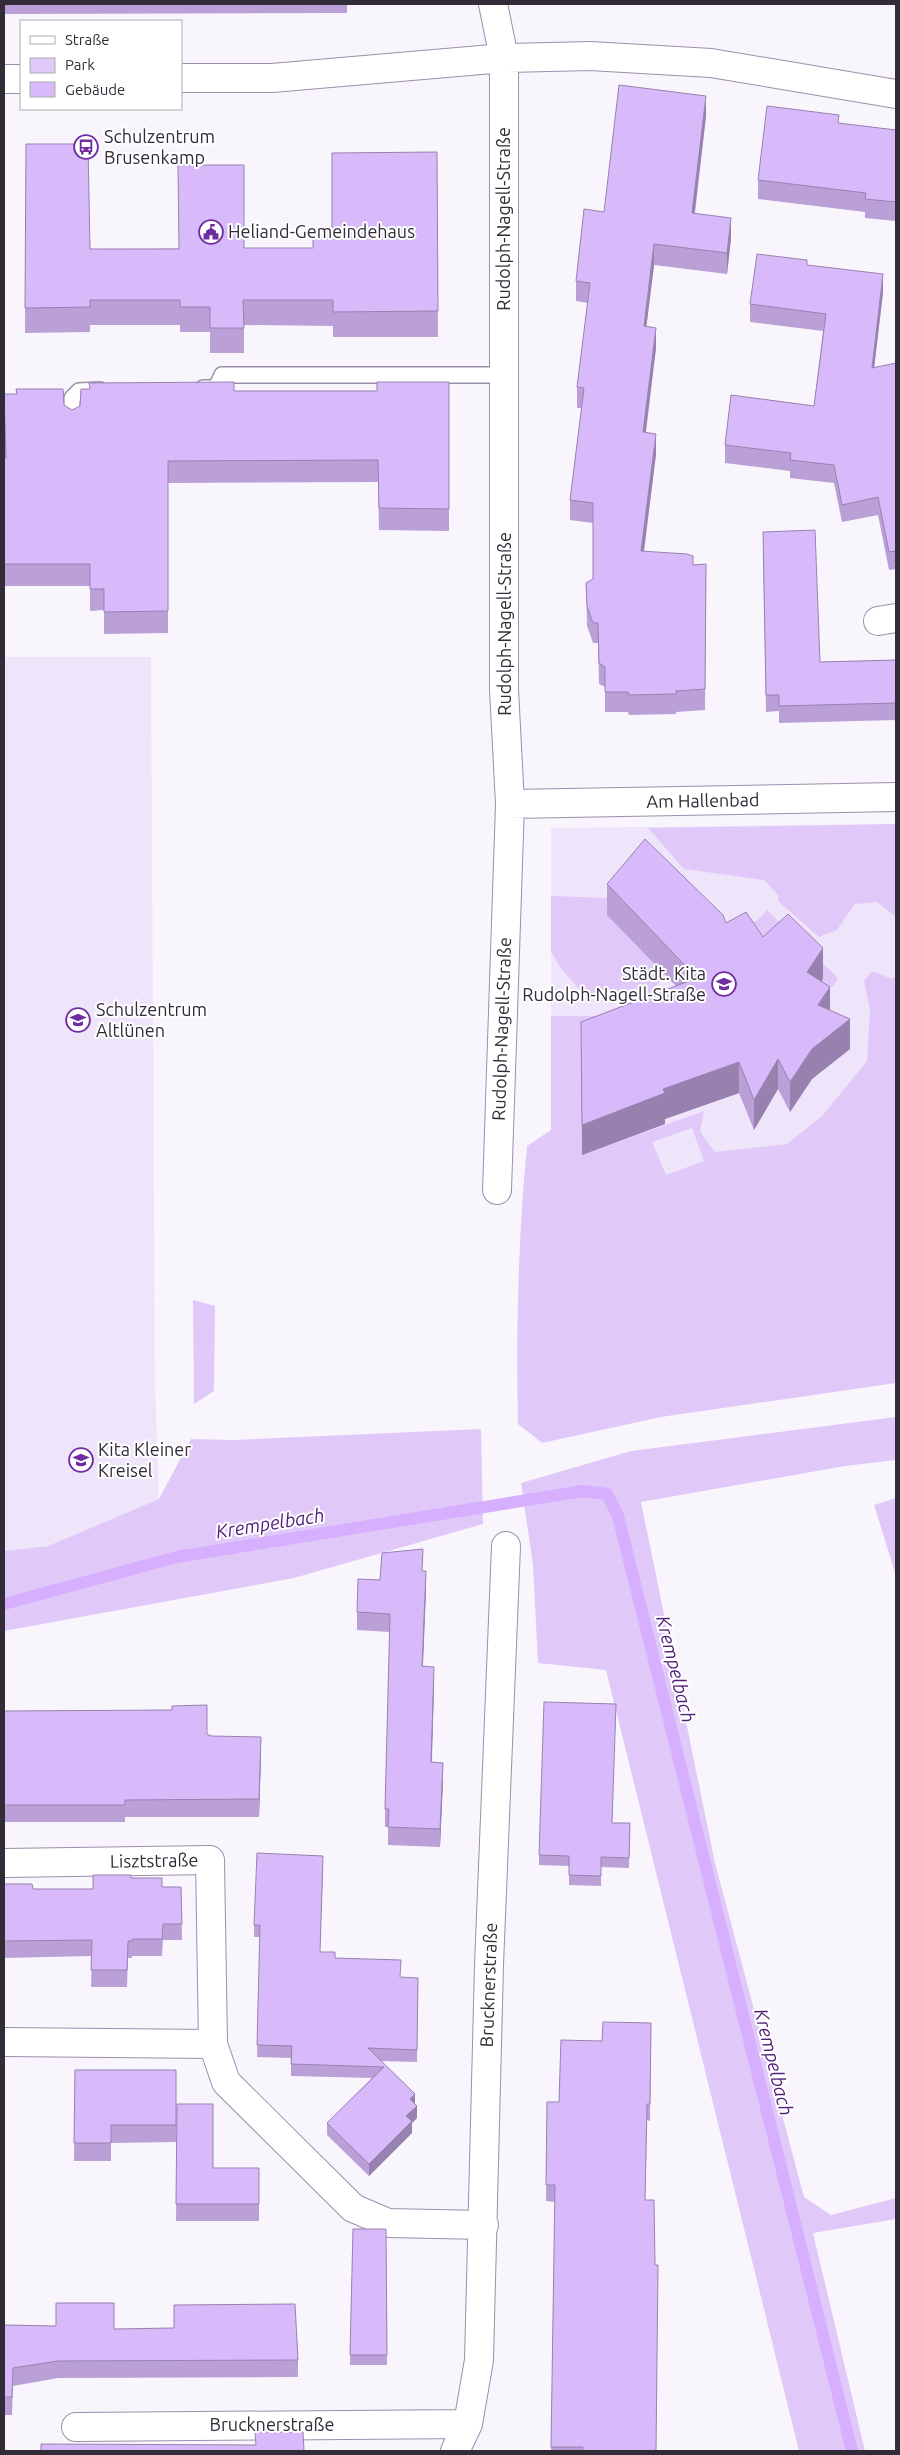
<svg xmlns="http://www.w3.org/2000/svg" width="900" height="2455" viewBox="0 0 900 2455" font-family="Ubuntu,sans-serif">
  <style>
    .built { fill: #efe5fb }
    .green { fill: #e0c9f9; fill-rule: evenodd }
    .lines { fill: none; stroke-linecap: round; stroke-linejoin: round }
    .stream { stroke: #d6afff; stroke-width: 12 }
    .lane-casing { stroke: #9c8fab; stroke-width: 18 }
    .street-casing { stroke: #9c8fab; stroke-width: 30 }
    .lane { stroke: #fff; stroke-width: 15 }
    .street { stroke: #fff; stroke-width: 28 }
    .wall { fill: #baa0d7 }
    .shaded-wall { fill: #9782af }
    .building { fill: #d8bafa; stroke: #9782af }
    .labels { text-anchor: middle; stroke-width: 4; stroke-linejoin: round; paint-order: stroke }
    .poi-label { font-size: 18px; fill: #312c37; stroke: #fff; text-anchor: start }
    .street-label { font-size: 18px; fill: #312c37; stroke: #fff }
    .water-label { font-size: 19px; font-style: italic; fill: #511d78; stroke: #fff }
  </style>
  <rect width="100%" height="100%" fill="#f8f6fc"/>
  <!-- built -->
  <path class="built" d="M4,657h147l4,727 4,115 -111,47 -44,5z
    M896,824v380l-345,-8v-368z"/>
  <!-- green -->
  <path class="green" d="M896,824v93l-19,-15 -22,2 -18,26 -18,7 -41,-36v-6l-14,-15 -80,-11 -36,-41z
    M551,896l59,2 55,78 -20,22 -10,-10 -20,9h-29l-26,-30 -9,-16z
    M767,910l71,68 -5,9 -14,-3 3,-5 -59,-11 -19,-40 15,-9z
    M872,971l20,8 4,-3v407l-235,34 -119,26 -24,-19c-2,-93 0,-185 9,-278l24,-16v-114h94l-63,139 122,-44 -4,21 15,20 72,-8 36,-29 44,-54 3,-51 -6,-29zM692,1128l12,33 -38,14 -14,-33z
    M193,1300l22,6 -1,85 -20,13z
    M896,1417v43l-51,6 -204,36 74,361 89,334 27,18 65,-17v21l-83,14 52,218h-66l-193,-781 -68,-7 -5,-98 -12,-82 110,-32z
    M481,1429l2,95 -189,54 -290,53v-80l44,-5 111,-47 32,-60 43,1z
    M896,1498v78l-22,-71z"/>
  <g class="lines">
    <!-- stream -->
    <path class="stream" d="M4,1604l173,-47 406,-66 24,3 11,22 234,935"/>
    <!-- lane casing -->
    <g class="lane-casing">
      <path id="lane" d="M203,388h13l6,-13h283
        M72,423v-25l7,-7 21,-1"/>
    </g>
    <!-- street casing -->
    <g class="street-casing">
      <path id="street" d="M493,4l11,54v631l6,115 -13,386
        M181,78h91l232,-20 86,-2 121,7 185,31
        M4,79h17
        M878,621l18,-3
        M510,804l386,-7
        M4,1863l206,-3 3,184
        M4,2042l209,2 13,38 127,126 35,15 96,2
        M76,2427l392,-3
        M455,2451l13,-27 11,-64 10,-395 17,-419"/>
    </g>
    <!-- lane -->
    <use href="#lane" class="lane"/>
    <!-- street -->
    <use href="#street" class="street"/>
  </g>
  <!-- wall -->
  <path class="wall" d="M4,4h343v9l-343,1z
    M706,116l-11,97 36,25 -4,36 -73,-9 -8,62 10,21 -10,84 10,22 -12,98 49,13 13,-1 -1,146 -29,2v2l-47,1 -1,-3h-23v-25l-6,-3 -1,-41h-5l-6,-17 -1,-43 7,-4v-56l-23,-3v-20l12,-92h-5v-21l11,-84 -12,-2v-20l28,-69z
    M839,123l57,7v91l-31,-3v-6l-107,-13v-19z
    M26,144l64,105 223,-1 19,-17 105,-79 1,185h-105v-11l-89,-1v28h-34v-21h-30v-7h-90v7l-65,1z
    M807,265l76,27 -9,76 22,-5v206l-7,1 -11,-55 -36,7 -8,-39 -44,-5v-7l-65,-8v-18l89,-39 9,-75 -73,-9v-18z
    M449,382v149l-70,-1 -1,-48 -210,1v150l-64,1v-24l-14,1v-25h-86v-128h1l-1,-64 60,11 8,5 162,-19h143z
    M763,548l57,114 76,-2v60l-117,3v-12l-13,1z
    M607,884l119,39 37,14 60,42 -2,2 9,29 20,39 -38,30 -22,33 -12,-23 -24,41 -15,-37 -74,26v5l-83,31 -1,-133 95,-36 -69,-71z
    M422,1571l4,18 -3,77 11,19 -2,78 11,18 -3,66 -52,-2v-18h-3v-18l5,-177 -33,-2v-18l23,-32z
    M4,1711l203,23 54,20 -2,63h-134v5h-121z
    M612,1823h18l-1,45 -28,-1v19l-32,-1v-19l-30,-1v-10z
    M323,1868l-3,84 15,6 66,20h17l-1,84 -36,-1 34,43 2,14 -5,5v10l-43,43 -42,-41v-12l45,-45 -81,-2v-18l-34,-1 3,-120h-6v-12z
    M131,1878l31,9h19l1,53h-19l-1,16h-30v2h-4l-1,29h-36l1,-31 -88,2v-74l29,5h60z
    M651,2023l-1,98 -3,-1 -2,80 11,251h-105l4,-249 -9,-1 1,-99h12l43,-61z
    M75,2070h101v72l-65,1v18h-37z
    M177,2104l36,64h46v53h-83z
    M353,2229h33l1,136h-37z
    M4,2325l110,4 184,31v17l-240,1 -45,8 -1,29h-8z"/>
  <!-- shaded-wall -->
  <path class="shaded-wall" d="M706,96v20l-14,117v-20z
    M731,218v20l-4,36v-21z
    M654,244v21l-10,81v-20z
    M883,274v18l-11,94v-18z
    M656,328v20l-13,104v-20z
    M656,434v20l-15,118v-21z
    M823,948v31l-16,23v-30z
    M830,987v31l-12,-13z
    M850,1019v30l-38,30 -22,33v-30l22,-33z
    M778,1059v30l-24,41v-30z
    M739,1062v31l-74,26v5l-83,31v-30l81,-36z
    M426,1571v18l-4,95v-18z
    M434,1667v18l-3,95v-18z
    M261,1737v17l-2,63v-18z
    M443,1763v18l-3,66v-18z
    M415,2094v12l-5,-7z
    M417,2106v12l-5,5v10l-43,43v-12l37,-48z"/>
  <!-- building -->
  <path class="building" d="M619,85l87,11 -14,117 39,5 -4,35 -73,-9 -10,82 12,2 -13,104 13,2 -15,117 46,3 6,2v9l13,-1 -1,125 -29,2v3l-47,1 -1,-3h-23v-25l-6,-4 -1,-40h-5l-6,-17 -1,-23 7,-4v-76l-23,-3 14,-112 -7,-1 13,-104 -14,-2 8,-72 20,3z
    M767,106l72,9 -1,8 58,7v72l-31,-3 1,-6 -108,-13z
    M26,144h62l2,105h89l-1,-84h66v83h69v-17h19v-78l105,-1 1,159 -105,1v-12h-90l1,28h-34v-21h-30v-7h-90v7l-65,1z
    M757,254l50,6v5l76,9 -11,94 24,-5v188l-7,1 -11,-55 -36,8 -8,-40 -44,-5 1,-7 -66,-8 6,-50 83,11 12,-92 -76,-10z
    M234,382v9h143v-9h72v127l-70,-1 -1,-48 -210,1v150l-64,1v-23h-14v-25h-86v-106h2l-2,-64h13l-1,-5h47l1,16 8,5 8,-4 1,-17h9l-1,-6z
    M815,530l5,132 76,-2v43l-117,3v-11h-13l-3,-163z
    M645,839l78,76 3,8 20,-11 17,25 25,-23 35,34 -16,24 23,15 -12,18 32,14 -38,30 -22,33 -12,-23 -24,41 -15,-38 -76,27 2,4 -83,32 -1,-103 116,-44 -90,-94z
    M423,1549l-1,22h4l-4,95 12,1 -3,95 12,1 -3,66 -52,-2 1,-18h-4l5,-195 -33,-2 1,-33 22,1 2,-27z
    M544,1702l72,2 -4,119h18l-1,35 -28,-1v19l-32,-1v-19l-30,-1z
    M207,1705v29l4,2 50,1 -2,62 -134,1v5h-121v-94l168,-1v-4z
    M257,1853l66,3 -3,96h15v6l66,2 -1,17 18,1 -1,72 -49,-2 47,46 -5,5 7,7 -11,10 6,5 -43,43 -42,-41 57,-56 -93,-3 1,-18 -35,-1 3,-120h-6z
    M93,1875h38v3h31v9h19l1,37h-19l-1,15h-30v2h-4l-1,29h-36l1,-30 -88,1v-57h28l1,5h60z
    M603,2022l48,1 -1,81h-3l-2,96h9l1,65h3l-2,186h-73v-4h-32l4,-262h-9l1,-83h12l2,-62 41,1z
    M75,2070h101v55h-65v18h-37z
    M177,2104h36v64h46v36h-83z
    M353,2229h33l1,126h-37z
    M56,2303h58v26l60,-1v-23l121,-1 3,56 -240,1 -45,7 -1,29h-8v-72l52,1z
    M255,2432h48l1,19h-263v-7l215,1z"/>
  <!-- icons -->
  <defs>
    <g id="bus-ring" transform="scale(1.25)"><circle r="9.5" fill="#fff" stroke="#6f2da2" stroke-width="1.5"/><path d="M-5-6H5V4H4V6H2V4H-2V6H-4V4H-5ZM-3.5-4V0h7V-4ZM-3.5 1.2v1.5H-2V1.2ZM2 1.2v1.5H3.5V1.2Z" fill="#6f2da2"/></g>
    <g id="civic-ring" transform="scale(1.25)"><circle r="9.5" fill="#fff" stroke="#6f2da2" stroke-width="1.5"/><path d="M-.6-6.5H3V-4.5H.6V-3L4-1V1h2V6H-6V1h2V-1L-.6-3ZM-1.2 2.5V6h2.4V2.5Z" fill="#6f2da2"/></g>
    <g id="school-ring" transform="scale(1.25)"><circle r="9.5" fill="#fff" stroke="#6f2da2" stroke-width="1.5"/><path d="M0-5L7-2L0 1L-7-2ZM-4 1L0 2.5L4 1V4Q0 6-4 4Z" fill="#6f2da2"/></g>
  </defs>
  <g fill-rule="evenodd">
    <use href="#bus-ring" x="86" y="147"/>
    <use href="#civic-ring" x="211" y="232"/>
    <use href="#school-ring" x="724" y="984"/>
    <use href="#school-ring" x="78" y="1020"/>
    <use href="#school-ring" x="81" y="1460"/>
  </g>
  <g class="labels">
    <!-- poi labels -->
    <g class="poi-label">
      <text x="104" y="143">Schulzentrum<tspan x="104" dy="21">Brusenkamp</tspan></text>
      <text x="228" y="238">Heliand-Gemeindehaus</text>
      <text x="706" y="980" text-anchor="end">Städt. Kita<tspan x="706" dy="21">Rudolph-Nagell-Straße</tspan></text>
      <text x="96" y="1016">Schulzentrum<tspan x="96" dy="21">Altlünen</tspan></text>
      <text x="98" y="1456">Kita Kleiner<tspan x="98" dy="21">Kreisel</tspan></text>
    </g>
    <!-- street labels -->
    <g class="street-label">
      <text transform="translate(504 219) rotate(-90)" y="6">Rudolph-Nagell-Straße</text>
      <text transform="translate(505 624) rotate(-90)" y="6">Rudolph-Nagell-Straße</text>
      <text transform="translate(703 801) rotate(-1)" y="6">Am Hallenbad</text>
      <text transform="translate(502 1029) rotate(-88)" y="6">Rudolph-Nagell-Straße</text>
      <text transform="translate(154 1861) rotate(-1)" y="6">Lisztstraße</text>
      <text transform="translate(489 1985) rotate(-88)" y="6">Brucknerstraße</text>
      <text x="272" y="2431">Brucknerstraße</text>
    </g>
    <!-- water labels -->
    <g class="water-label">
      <text transform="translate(270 1523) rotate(-9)" y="7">Krempelbach</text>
      <text transform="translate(676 1669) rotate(76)" y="7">Krempelbach</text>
      <text transform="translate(774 2062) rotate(76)" y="7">Krempelbach</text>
    </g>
  </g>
  <!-- border -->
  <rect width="900" height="2455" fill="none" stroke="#312c37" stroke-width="10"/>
  <!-- legend -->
  <rect x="20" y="20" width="162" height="90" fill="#ffffff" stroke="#adabaf"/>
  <rect x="30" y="36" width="25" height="8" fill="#ffffff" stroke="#adabaf"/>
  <text x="65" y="45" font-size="15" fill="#312c37">Straße</text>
  <rect x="30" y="58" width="25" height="15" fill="#e0c9f9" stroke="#adabaf"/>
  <text x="65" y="70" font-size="15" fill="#312c37">Park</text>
  <rect x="30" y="82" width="25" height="15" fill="#d8bafa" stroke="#adabaf"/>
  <text x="65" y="95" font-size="15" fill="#312c37">Gebäude</text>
</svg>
